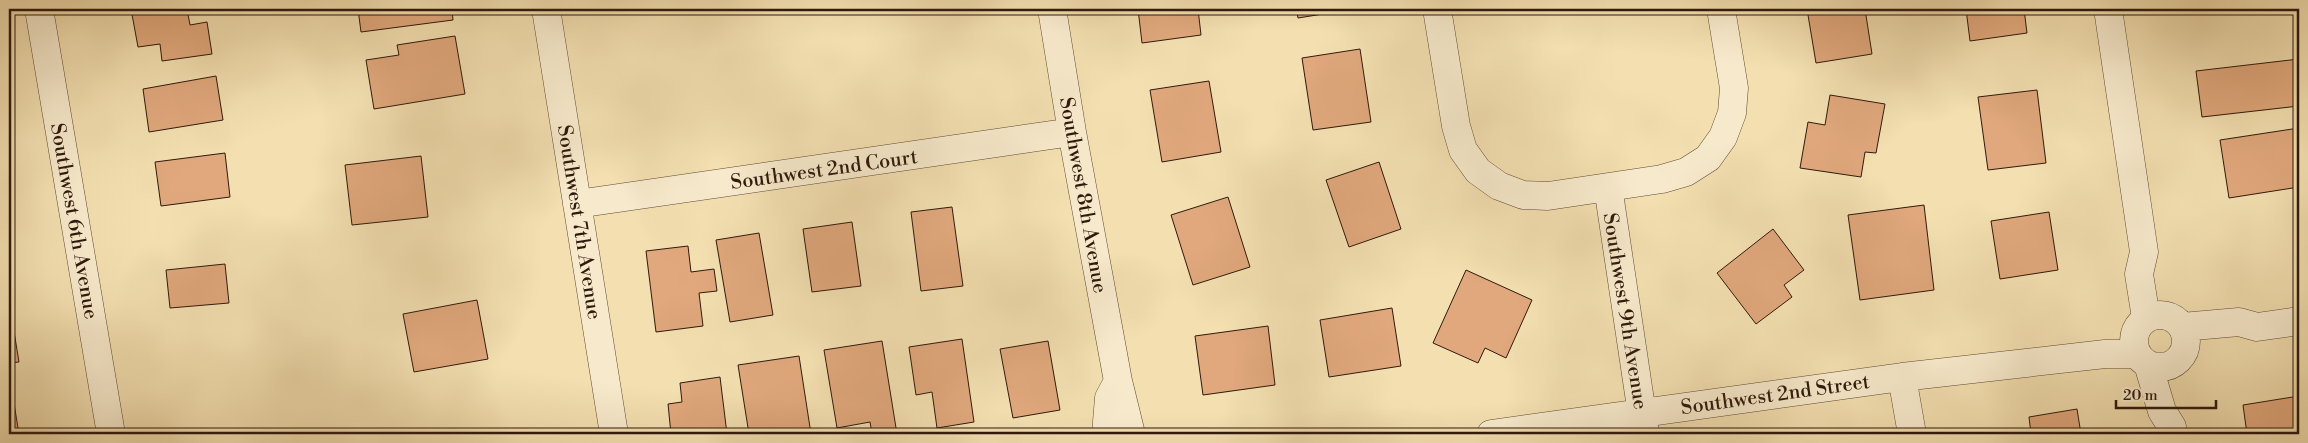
<svg xmlns="http://www.w3.org/2000/svg" width="2308" height="443" viewBox="0 0 2308 443" font-family="'Libre Bodoni',serif">
  <style>
    .building { fill: #e0a87c; stroke: #2f190c }
    .lines { fill: none; stroke-linecap: round; stroke-linejoin: round }
    .minor-casing { stroke: #604a35; stroke-width: 29 }
    .minor { stroke: #f7eacc; stroke-width: 28 }
    .labels { text-anchor: middle; stroke-width: 4.5; stroke-linejoin: round; paint-order: stroke }
    .street-label { font-size: 20px; fill: #2f190c; stroke: #f7eacc }
  </style>
  <rect width="100%" height="100%" fill="#f3dfb0"/>
  <filter id="stains"><feTurbulence type="fractalNoise" baseFrequency=".004" numOctaves="4"/><feColorMatrix values="0 0 0 0 .2 0 0 0 0 .09 0 0 0 0 .02 0 0 0 .5 -.17"/></filter>
  <radialGradient id="worn" r=".72"><stop offset=".6" stop-color="#630" stop-opacity="0"/><stop offset="1" stop-color="#630" stop-opacity=".3"/></radialGradient>
  <!-- building -->
  <path class="building" d="M131,9h56l3,16 17,-3 5,32 -50,7 -2,-17 -22,3z
    M358,9h94l1,11 -92,12z
    M1138,9h60l3,26 -59,8z
    M1296,9h58l-56,9z
    M1807,9h58l7,45 -56,9z
    M1966,9h58l3,24 -57,8z
    M455,36l10,58 -91,15 -8,-49 33,-5 -2,-10z
    M1360,49l11,73 -58,8 -11,-72z
    M2299,59v47l-97,11 -6,-46z
    M216,76l7,44 -74,12 -6,-43z
    M1209,81l12,71 -59,10 -12,-72z
    M2037,90l9,73 -58,7 -10,-73z
    M1830,95l55,9 -9,49 -11,-1 -4,25 -61,-9 8,-46 17,3z
    M2299,128v59l-70,11 -9,-58z
    M225,153l5,44 -69,9 -6,-44z
    M421,156l7,61 -76,8 -7,-60z
    M1379,162l22,67 -52,18 -23,-67z
    M1228,197l22,70 -57,18 -22,-70z
    M1924,205l10,85 -74,10 -12,-85z
    M952,207l11,79 -42,5 -10,-79z
    M2049,212l9,58 -58,9 -9,-58z
    M852,222l9,64 -49,6 -9,-63z
    M1773,229l31,41 -20,15 8,12 -36,27 -39,-51z
    M759,233l14,82 -43,7 -14,-82z
    M688,246l3,26 23,-3 3,22 -18,2 4,33 -47,6 -10,-81z
    M225,264l4,39 -59,5 -4,-38z
    M1466,270l66,30 -26,58 -21,-10 -7,15 -45,-20z
    M477,300l11,59 -74,13 -11,-58z
    M9,301l10,61 -10,1z
    M1392,308l9,58 -72,11 -9,-57z
    M1268,326l7,59 -72,10 -8,-59z
    M962,339l12,83 -37,6 -5,-36 -16,3 -7,-48z
    M882,341l15,93h-25l-2,-12 -33,6 -13,-78z
    M1048,341l12,69 -47,8 -13,-69z
    M799,356l12,78h-62l-11,-69z
    M720,377l7,57h-56l-3,-30 14,-2 -2,-19z
    M2299,396v38h-52l-4,-29z
    M13,397l6,37h-10v-36z
    M2077,409l4,25h-50l-2,-17z"/>
  <g class="lines">
    <!-- minor casing -->
    <g class="minor-casing">
      <path id="minor" d="M39,9l72,425
        M546,9l68,425
        M1052,9l20,123 46,249 13,53
        M1437,9l19,117 7,24 15,21 21,15 24,9 25,1 114,-17 24,-7 22,-14 15,-21 9,-24 2,-25 -13,-79
        M2108,9l36,243 -5,22 7,44
        M1608,187l37,247
        M577,204l495,-72
        M2134 341a26 26 0 1 1 52 0a26 26 0 1 1-52 0Z
        M2182,327l57,-5 18,5 42,-6
        M2148,364l14,47 10,16 1,7
        M1902,377l10,57
        M1106,434l3,-36 7,-13
        M1491,434l411,-57 203,-23h32"/>
    </g>
    <!-- minor -->
    <use href="#minor" class="minor"/>
  </g>
  <g class="labels">
    <!-- street labels -->
    <g class="street-label">
      <text transform="translate(824 169) rotate(-8)" y="7">Southwest 2nd Court</text>
      <text transform="translate(1084 195) rotate(80)" y="7">Southwest 8th Avenue</text>
      <text transform="translate(75 221) rotate(80)" y="7">Southwest 6th Avenue</text>
      <text transform="translate(580 222) rotate(81)" y="7">Southwest 7th Avenue</text>
      <text transform="translate(1626 311) rotate(81)" y="7">Southwest 9th Avenue</text>
      <text transform="translate(1775 394) rotate(-8)" y="7">Southwest 2nd Street</text>
    </g>
  </g>
  <!-- margin -->
  <rect width="2308" height="443" fill="none" stroke="#f3dfb0" stroke-width="30"/>
  <rect x="10" y="10" width="2288" height="423" fill="none" stroke="#2f190c" stroke-width="2.5"/>
  <rect x="15" y="15" width="2278" height="413" fill="none" stroke="#2f190c"/>
  <!-- scale -->
  <path d="M2116 400v8h100v-8" fill="none" stroke="#2f190c" stroke-width="2.5"/>
  <text x="2123" y="400" font-size="15" fill="#2f190c" stroke="#f7eacc" stroke-width="4" paint-order="stroke">20 m</text>
  <rect width="100%" height="100%" filter="url(#stains)"/>
  <rect width="100%" height="100%" fill="url(#worn)"/>
</svg>
